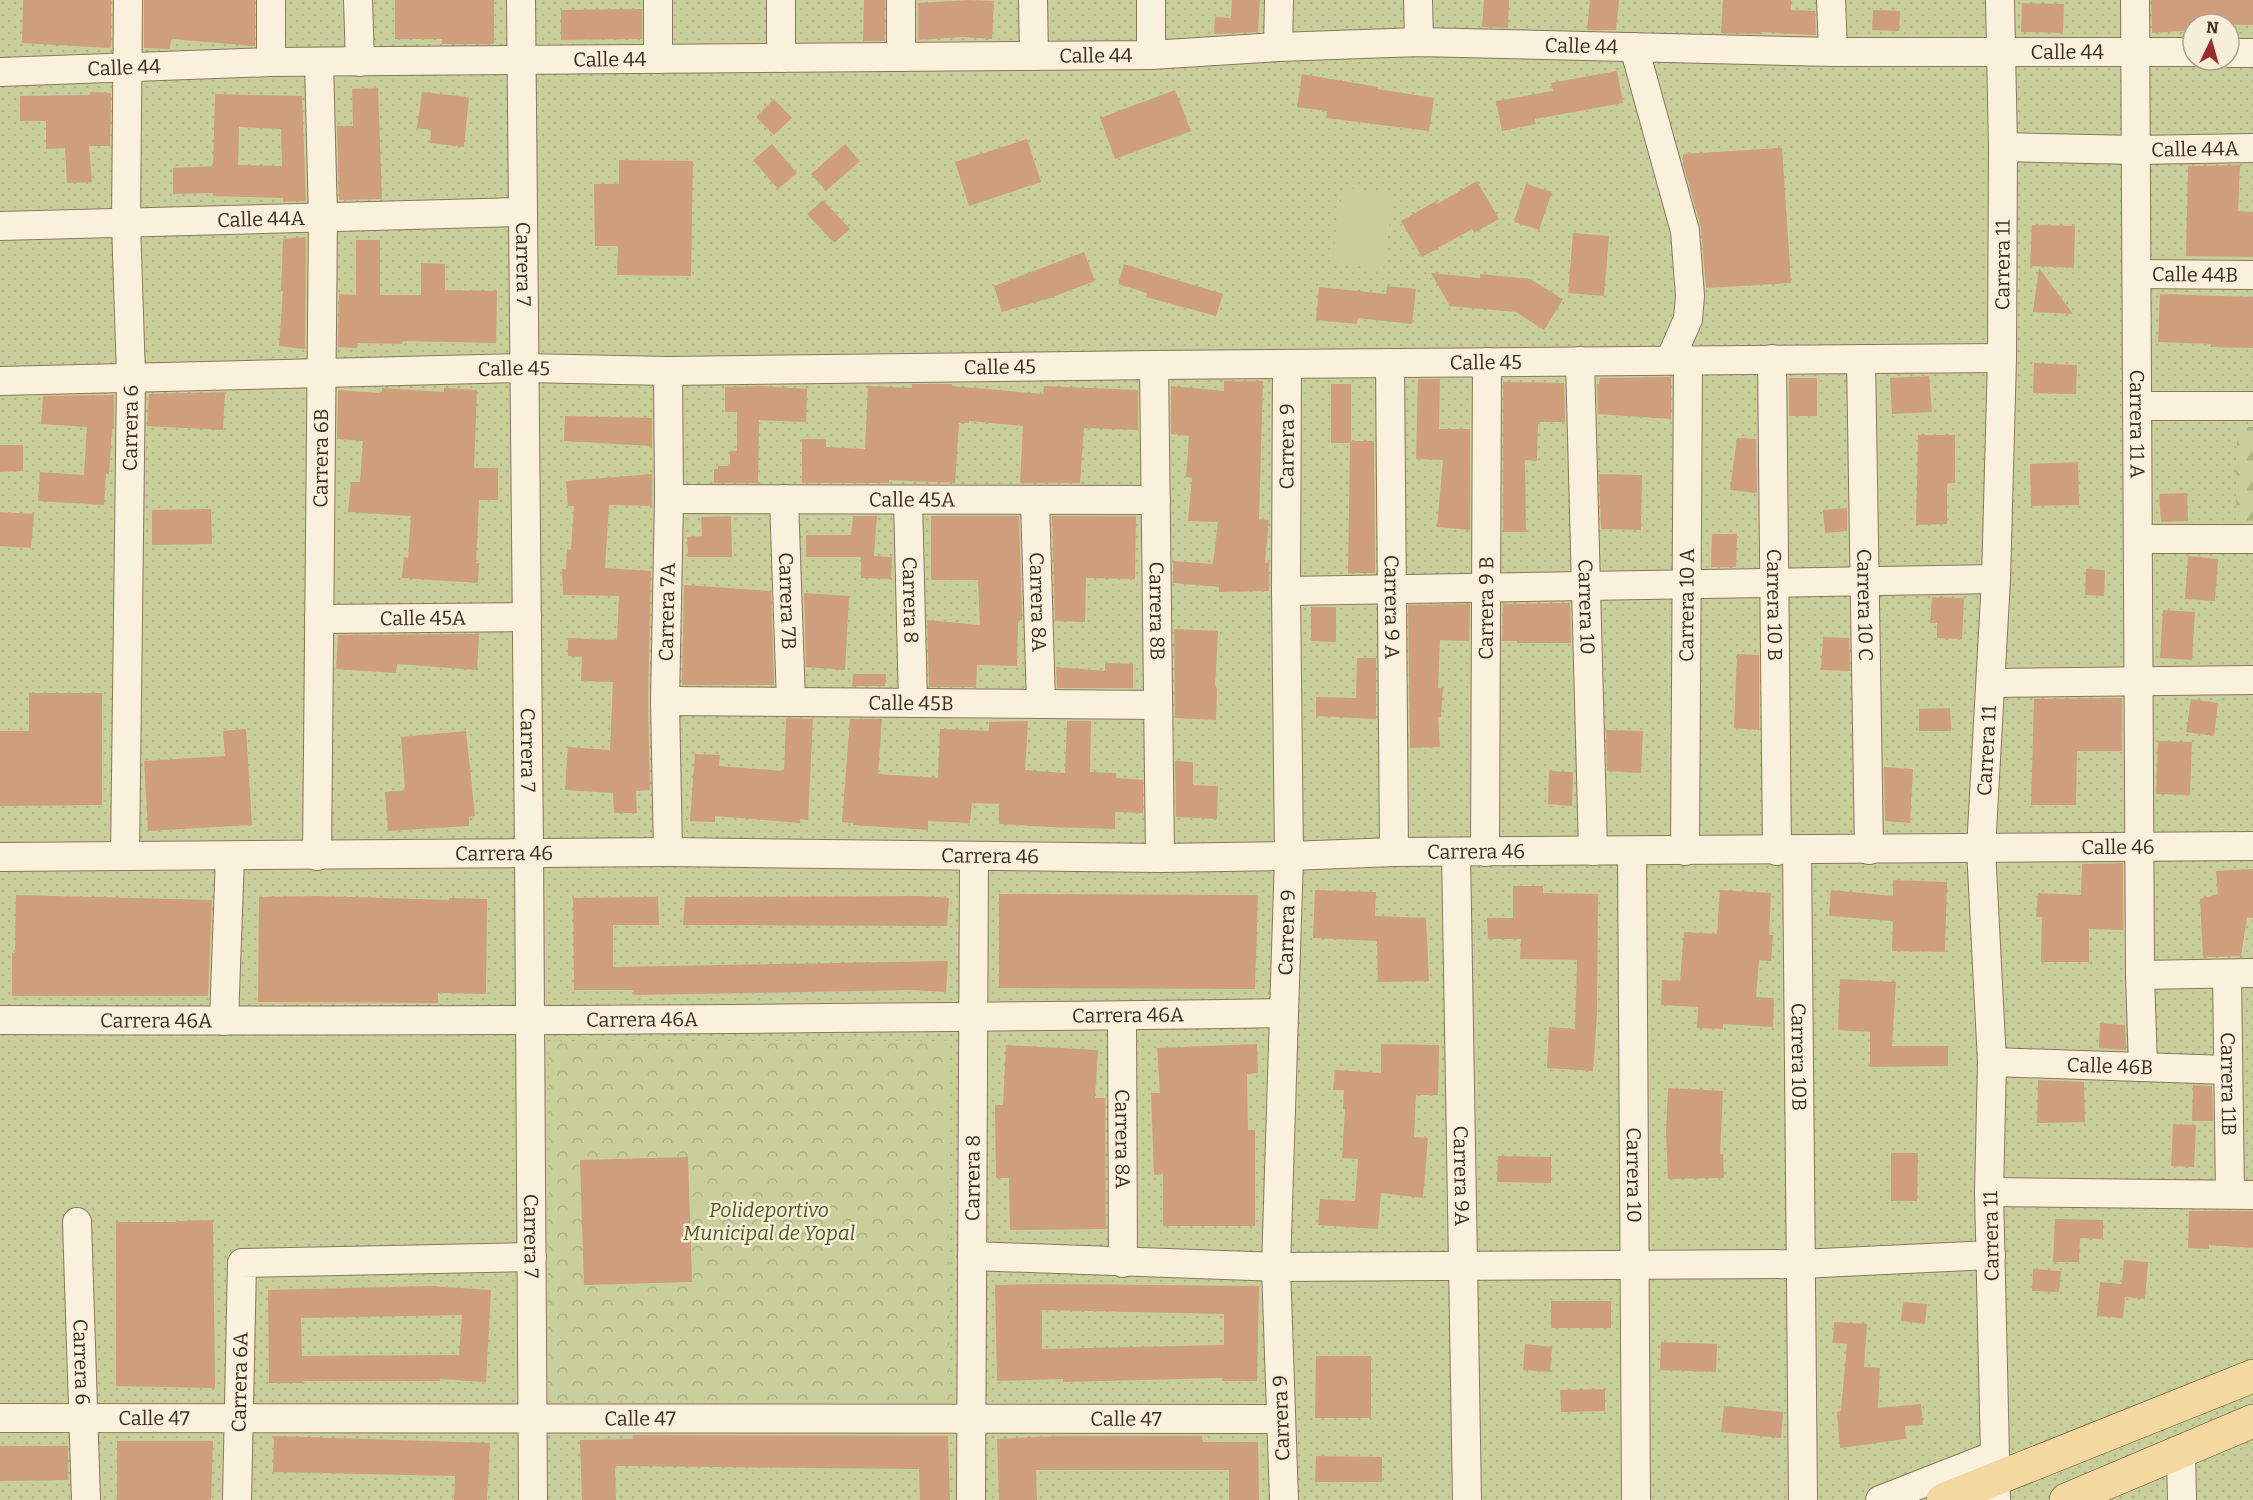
<svg xmlns="http://www.w3.org/2000/svg" width="2253" height="1500" viewBox="0 0 2253 1500" font-family="Bitter,serif">
  <style>
    .grass { fill: url(#grass-dots); fill-rule: evenodd }
    .forest { fill: url(#forest-firs) }
    .park { fill: url(#park-crowns) }
    .pitch { fill: #c9cf9b }
    .building { fill: #cf9f7d; fill-rule: evenodd }
    .lines { fill: none; stroke-linecap: round; stroke-linejoin: round }
    .minor-casing { stroke: #8d765c; stroke-width: 30 }
    .major-casing { stroke: #5b4430; stroke-width: 34 }
    .minor { stroke: #faf1dc; stroke-width: 28 }
    .major { stroke: #f3d9a0; stroke-width: 33 }
    .labels { text-anchor: middle; stroke-width: 5; stroke-linejoin: round; paint-order: stroke }
    .street-label { font-size: 20px; fill: #3d2e20; stroke: #f7eed8 }
    .park-label { font-size: 20px; font-style: italic; fill: #4d5a26; stroke: #f7eed8 }
  </style>
  <defs>
    <pattern id="grass-dots" width="8" height="8" patternUnits="userSpaceOnUse" patternTransform="scale(1.5)"><rect width="8" height="8" fill="#c9cf9b"/><path d="M2 2h.1M6 6h.1" fill="none" stroke="#aeb285" stroke-width="1.8" stroke-linecap="round"/></pattern>
    <pattern id="forest-firs" width="22" height="20" patternUnits="userSpaceOnUse" patternTransform="scale(1.5)"><rect width="22" height="20" fill="#c9cf9b"/><path d="M5 1l3.5 6h-7zM16 11l3.5 6h-7z" fill="#aeb285"/></pattern>
    <pattern id="park-crowns" width="20" height="18" patternUnits="userSpaceOnUse" patternTransform="scale(1.5)"><rect width="20" height="18" fill="#c9cf9b"/><path d="M2 6a3 3 0 1 1 6 0M12 15a3 3 0 1 1 6 0" fill="none" stroke="#aeb285"/></pattern>
  </defs>
  <rect width="100%" height="100%" fill="#f0e4c8"/>
  <!-- grass -->
  <path class="grass" d="M0,0h2253v1500h-2253zM2193,24h36v36h-36z"/>
  <!-- forest -->
  <path class="forest" d="M2237,427h16v100h-17z"/>
  <!-- park -->
  <path class="park" d="M549,1041h398l3,362 -402,-2z"/>
  <!-- pitch -->
  <path class="pitch" d="M1343,187l51,8 -11,75 -51,-8z"/>
  <!-- building -->
  <path class="building" d="M23,0h88v45l-1,3 -88,-5z
    M144,0h111v46l-84,-7 -1,10 -26,-1z
    M395,0h99v44h-52v-5h-47z
    M864,0h21v41h-22z
    M969,0l25,1 -2,38 -30,-2 -44,3v-37z
    M1232,0h28l-2,32 -44,2 1,-17 16,1z
    M1484,0h25l-1,28 -26,-1z
    M1590,0h29l-3,30h-29z
    M1723,0h68v10l24,1 1,24 -55,-3v2l-40,-1z
    M2151,0h102v25l-60,-1v6l-41,3z
    M2022,3l42,1 -1,29 -42,-1z
    M642,9v30l-81,1v-30z
    M1873,10l27,1 -1,20 -27,-1z
    M1617,71l6,32 -88,16 1,5 -34,7 -6,-30 57,-10 -2,-8z
    M1302,74l76,13 -1,2 57,9 -5,33 -103,-13 1,-7 -30,-4z
    M378,88l4,111 -43,1 -2,-74h16l-1,-37z
    M1175,90l16,41 -76,28 -15,-41z
    M90,92l21,1 -1,53h-21l3,36 -25,1 -2,-35 -19,1v-28h-26v-25l70,-1z
    M422,92l47,5 -5,50 -34,-4 1,-13 -14,-2z
    M215,94l87,2 4,105 -23,1v-4l-70,-2v-3l-40,1v-26l40,-2zM239,127l42,2 1,37 -44,-1z
    M774,99l18,19 -18,17 -18,-18z
    M1027,139l14,43 -72,24 -14,-44z
    M772,144l25,29 -19,16 -25,-29z
    M845,144l15,17 -34,30 -15,-17z
    M1782,148l9,135 -85,5 -5,-61 -18,-63v-10z
    M619,160l74,1 -2,115 -74,-1 1,-29h-23l-1,-62h25z
    M2240,165l-2,46 15,1v45l-67,-1 2,-90z
    M1477,181l22,38 -25,14 -2,-4 -50,28 -21,-36 35,-20 1,3z
    M1526,184l26,8 -13,38 -25,-8z
    M823,200l27,29 -16,14 -27,-29z
    M2032,225l43,1 -1,42 -44,-2z
    M1573,233l36,3 -5,60 -36,-3z
    M306,237l-1,112 -26,-3 4,-55h-2l2,-52z
    M356,240h24v55h41v-32l24,1v26l52,1 -1,52 -93,-2 -1,3 -45,-1v5l-19,-1 1,-53 17,1z
    M1084,252l11,29 -45,17 -48,14 -8,-26z
    M1124,264l99,30 -7,22 -70,-19 1,-4 -29,-9z
    M2039,268l34,46 -40,-2z
    M1431,273l49,5v-4l50,5 33,20 -19,31 -28,-18 -66,-6z
    M1387,286l29,3 -4,35 -54,-6 -1,6 -41,-4 3,-33 67,7z
    M2160,294l93,3v51l-43,-1 1,-3 -53,-2z
    M2034,363l43,2 -1,29 -43,-1z
    M1929,376l3,36 -40,2 -2,-36z
    M1671,377v42l-73,-5 -1,-30h2l1,-6z
    M1789,378h28v38h-28z
    M1418,379h22l-1,50h31v101l-33,-3 6,-67 -27,-1z
    M1224,381h39l-4,138 10,1 -4,43 4,-1v29l-50,1v-5l-46,-4v-22l40,3 5,-42 -30,-1 4,-43 -6,-1 3,-41 -18,-2v-48l53,5z
    M1503,382l61,1 1,39h-27l-1,39 -12,-1 1,72h-23z
    M912,384h40v2l91,8 1,-8 94,4v40l-54,-2 -4,55h-60l3,-57 -54,-5v2h-10l-4,60 -66,-3v3h-87v-44h24v8l39,2 3,-63 44,2z
    M1331,384h20v57h23l1,132h-27l2,-130h-19z
    M761,386l46,3 -1,33 -47,-2 -1,63h-44v-14h4v-3h12v-15h7v-39h-12v-25z
    M382,388l62,4v-4l33,2 -3,78h24v32h-19l-3,63h3l-1,20 -76,-5 2,-21 4,1 3,-42 -63,-4 3,-30h9l3,-41 -26,-2 1,-49 44,3z
    M225,392l-2,38 -76,-4 2,-32z
    M114,395v34h-2l-3,45h-3l-2,31 -66,-4 2,-29 44,3 3,-48 -46,-3 2,-28z
    M565,416l87,2v28l-88,-5z
    M1918,435h37v48h-8v41l-31,1z
    M1737,438l19,1 1,54 -27,-3z
    M0,445h23v26l-23,1z
    M2078,462l1,43 -48,1 -1,-42z
    M652,474v32l-43,-1 -4,63 46,3 -3,130 2,89 -14,1 1,22h-23l-1,-20 -48,-3 3,-43 42,3 3,-68 -32,-1 1,-24 -14,-1v-18l49,2 2,-44 -56,-1 -1,-26h4l1,-20 4,1 3,-44h-6l-2,-25z
    M1599,474l43,1 -1,55 -40,-1z
    M2187,493l1,28 -27,1 -2,-28z
    M1847,508v23l-22,2 -2,-23z
    M211,509l1,35 -60,1v-35z
    M0,512l34,2 -3,34 -31,-2z
    M731,516l1,41h-44l-1,-20 15,-1 -1,-19z
    M853,516h24l-3,40 18,1 -1,22 -30,-1v-21h-55v-22h45z
    M931,516h88l3,104h-3l-1,4 -1,42 -40,-1 -1,22h-47l-2,-67 53,5 -2,-45h-47z
    M1052,516h84l-1,63 -49,-1 -1,44 -30,-1z
    M1712,534h25l-1,33h-25z
    M2188,556l30,3 -3,42 -30,-2z
    M2086,569l19,1 -1,26 -19,-1z
    M684,585l87,6 3,94h-92z
    M804,593l45,3 -4,74 -39,-3z
    M1932,597l32,1 -2,41 -25,-1v-15h-7z
    M1570,603l1,40h-54v-2h-15l1,-37z
    M1470,604l-1,37 -29,-1 -2,48h5l-2,29h-3l2,30 -30,1 -2,-143z
    M1311,607h25v35l-25,-1z
    M2163,610l32,2 -3,48 -32,-2z
    M1174,629l44,2 -3,57h2l-1,32 -41,-2z
    M479,634l-2,36 -80,-6 -1,9 -60,-4 2,-34z
    M1823,637l26,1 1,33 -29,-1z
    M1737,654l22,1v75l-25,-2z
    M1357,658h19v61l-60,-3v-19l40,1z
    M1105,663l28,1v24h-76l-1,-21 49,4z
    M853,674h33l-1,12h-33z
    M29,693h73v112l-102,1v-75h29z
    M2122,698v53h-45l-1,54h-45l3,-106z
    M2191,699l27,4 -4,33 -28,-4z
    M1950,708l1,23h-32v-22z
    M786,718l27,1 -5,101 -8,-1v4l-85,-7v6l-25,-1 5,-67 25,1 -1,11 65,5z
    M850,719h32l-4,55 60,4 2,-49 49,2v-9l39,-1 -3,49 40,3 2,-52h24l-1,51 26,1v5l27,2v33l-28,-1v17l-65,-2 -51,-3v-20l-27,-1 -2,20 -42,-2v9l-75,-5v-2l-11,-1z
    M246,729l6,96 -104,6 -4,-70 81,-5 -2,-25z
    M1606,730l37,1 -2,42 -34,-2z
    M466,731l9,85 -6,1v9l-81,5 -3,-39 20,-2 -4,-53z
    M2158,741l34,1 -2,53 -34,-1z
    M1175,761l18,1v23l25,1 -1,33 -41,-2z
    M1884,767l29,2 -3,54 -25,-2z
    M1549,771l24,1 -1,34 -24,-2z
    M2123,863v67l-34,-1v33h-48l1,-45h-6l2,-24 43,2 1,-31z
    M2253,869v49l-6,-1 -6,39 -38,1 -3,-58 18,-5 -2,-23z
    M1893,880l54,2 -2,70 -53,-1 1,-30 -64,-5 2,-26 62,6z
    M1513,886h30v7l55,1 -1,120 -4,57 -46,-3 2,-41 26,2 2,-69 -57,-1 1,-20h-33l-1,-21h26z
    M1315,890l61,2 -1,24 51,2 3,63 -51,1 -1,-41 -64,-3z
    M1720,890l51,3 -2,42h4l-2,26 -12,-1 -3,37 18,1 -1,29 -50,-3v5l-26,-1 1,-21 -37,-2 1,-25 18,1 4,-49 33,2z
    M999,894l259,1 -3,94 -256,-1z
    M16,895l196,5 -4,96h-196v-43h3z
    M316,896l133,4v-2l38,1 -1,95 -48,-1v10l-180,-1 1,-105z
    M923,896l26,2 -2,28 -264,-1 2,-28z
    M658,897l1,28h-46v42l335,-6 -2,31 -33,-2 -279,5v-5h-60l-1,-92z
    M1840,979l56,3 -4,64h56v20l-78,1v-35l-32,-2z
    M2100,1023l25,2 1,25 -27,-2z
    M1257,1044l1,29 -11,1 1,56h7v96h-92v-52l-9,1 -3,-82h9l-3,-45z
    M1381,1044l58,1 -1,50h-22l-2,42 14,1 -5,60 -42,-5 -3,36 -60,-4 2,-26 35,2 3,-42 -16,-1 3,-49h-2l1,-19h-11l2,-20 46,3z
    M1006,1045l92,5 -3,48h10l1,131 -96,1 -1,-52h-13l-1,-73h8z
    M2038,1080l46,2 1,40 -48,1z
    M2193,1085l19,1 1,35h-21z
    M1668,1088l55,3 -3,63h3l1,24 -56,1 -2,-47z
    M2173,1124l23,1 -2,42 -23,-1z
    M1891,1153h27l-1,48h-26z
    M1498,1156l53,1v26l-54,-1z
    M688,1157l4,125 -108,3 -4,-125z
    M2189,1211h64v37l-44,-3v4l-21,-1z
    M2055,1219l48,1v19l-23,-1 -1,24h-26z
    M213,1220l2,168 -99,-2v-164h62v-1z
    M2124,1260l24,2 -3,37 -20,-2 -2,21 -26,-2 3,-34 22,2z
    M2033,1269l28,2 -2,21 -27,-1z
    M1045,1284l214,2 -2,95h-35v-3l-159,4v-3l-66,2 -2,-96zM1042,1310l182,4v31l-182,4z
    M430,1286l61,4 -5,92 -46,-3v2h-138v2h-33l-1,-93zM462,1315l-3,40 -157,1 -1,-38z
    M1551,1301h60v27h-60z
    M1903,1302l24,2 -2,20 -24,-3z
    M1834,1322l33,2 -3,43 16,1 -2,40 43,-4 2,21 -18,1 1,13 -66,9 -3,-36 4,-1 6,-67 -14,-1z
    M1661,1342l56,2 -1,28 -56,-2z
    M1525,1344l27,3 -2,25 -27,-2z
    M1316,1356h55v62h-56z
    M1605,1389v22l-44,1 -1,-22z
    M1724,1406l59,6 -2,26 -60,-6z
    M633,1435l315,1 2,64h-30l-1,-31 -304,-3 1,34h-34l-2,-60 53,-1z
    M274,1436l216,7 -3,57h-33l1,-24 -182,-4z
    M1059,1436h143l1,6h55l1,58h-30v-30h-193l1,30h-38l-2,-61z
    M117,1441h96l-2,59h-94z
    M0,1446h68v34l-68,1z
    M1316,1456l66,1v25h-67z"/>
  <g class="lines">
    <!-- minor casing -->
    <g class="minor-casing">
      <g id="minor">
        <path d="M358,0l2,62"/>
        <path id="s1" d="M521,0l8,852 4,648"/>
        <path d="M781,0v58"/>
        <path d="M1033,0l1,56"/>
        <path d="M1151,0v55"/>
        <path d="M1418,0l1,42"/>
        <path d="M1831,0l2,52"/>
        <path id="s2" d="M2135,0l5,975 3,92"/>
        <path d="M1278,47l1,-47"/>
        <path d="M1634,47l51,184 5,65 -2,23 -18,41"/>
        <path d="M2229,53h24"/>
        <path d="M901,57v-57"/>
        <path d="M658,59v-59"/>
        <path d="M271,62v-62"/>
        <path id="s3" d="M0,72l271,-10 880,-7 127,-8 141,-5 414,10h360"/>
        <path id="s4" d="M2003,147l133,3 117,-2"/>
        <path id="s5" d="M0,226l522,-14"/>
        <path id="s6" d="M2137,274l116,1"/>
        <path id="s7" d="M1772,359l5,492"/>
        <path id="s8" d="M1861,359l8,491"/>
        <path id="s9" d="M1580,361l13,490"/>
        <path id="s10" d="M1390,363l4,489"/>
        <path id="s11" d="M1154,365l6,493"/>
        <path id="s12" d="M0,381l524,-13 144,3 486,-6 848,-7"/>
        <path d="M2138,406h115"/>
        <path id="s13" d="M669,499l487,1"/>
        <path id="s14" d="M784,499l7,203"/>
        <path id="s15" d="M908,500l5,203"/>
        <path id="s16" d="M1035,500l6,204"/>
        <path d="M2138,539h115"/>
        <path d="M1286,591l710,-12"/>
        <path id="s17" d="M319,619l208,-2"/>
        <path d="M1991,683l262,-3"/>
        <path id="s18" d="M665,701l493,4"/>
        <path id="s19" d="M1797,850l6,650"/>
        <path id="s20" d="M1632,851l4,649"/>
        <path id="s21" d="M1685,851l3,-491"/>
        <path id="s22" d="M668,852l-3,-151 4,-202 -1,-128"/>
        <path id="s23" d="M1456,852l11,648"/>
        <path id="s24" d="M1485,852l2,-490"/>
        <path id="s25" d="M125,856l6,-480 -5,-153 2,-223"/>
        <path id="s26" d="M317,856l6,-638 -4,-156"/>
        <path id="s27" d="M0,857l668,-5 492,6 129,-2 105,-4 859,-6"/>
        <path id="s28" d="M2227,974l3,220"/>
        <path d="M2140,975l113,-2"/>
        <path id="s29" d="M1122,1016l1,247"/>
        <path id="s30" d="M0,1020c428,2 855,-1 1283,-7"/>
        <path d="M224,1021l6,-165"/>
        <path id="s31" d="M1992,1062l235,8"/>
        <path d="M1989,1192l264,3"/>
        <path id="s32" d="M77,1222l9,278"/>
        <path d="M972,1256l304,11 524,-3 191,-9"/>
        <path id="s33" d="M0,1418l1281,1"/>
        <path d="M2181,1453l1,47"/>
        <path id="s34" d="M237,1500l5,-237 290,-6"/>
        <path id="s35" d="M971,1500l3,-644"/>
        <path id="s36" d="M1284,1500l-8,-233 13,-411 -3,-265 1,-227"/>
        <path d="M1880,1500l115,-45"/>
        <path id="s37" d="M1996,1500l-7,-308 3,-130 -11,-213 15,-270 6,-221 1,-211 -3,-147"/>
      </g>
    </g>
    <!-- major casing -->
    <g class="major-casing">
      <path id="major" d="M1943,1500l310,-124
        M2066,1500l187,-79"/>
    </g>
    <!-- minor -->
    <use href="#minor" class="minor"/>
    <!-- major -->
    <use href="#major" class="major"/>
  </g>
  <g class="labels">
    <!-- street labels -->
    <g class="street-label">
      <text dy="7" stroke="none"><textPath href="#s3" startOffset="1582">Calle 44</textPath></text>
      <text dy="7" stroke="none"><textPath href="#s3" startOffset="2068">Calle 44</textPath></text>
      <text dy="7" stroke="none"><textPath href="#s3" startOffset="1096">Calle 44</textPath></text>
      <text dy="7" stroke="none"><textPath href="#s3" startOffset="610">Calle 44</textPath></text>
      <text dy="7" stroke="none"><textPath href="#s3" startOffset="124">Calle 44</textPath></text>
      <text dy="7" stroke="none"><textPath href="#s4" startOffset="192">Calle 44A</textPath></text>
      <text dy="7" stroke="none"><textPath href="#s5" startOffset="261">Calle 44A</textPath></text>
      <text dy="7" stroke="none"><textPath href="#s1" startOffset="264">Carrera 7</textPath></text>
      <text dy="7" stroke="none"><textPath href="#s37" startOffset="1236">Carrera 11</textPath></text>
      <text dy="7" stroke="none"><textPath href="#s6" startOffset="58">Calle 44B</textPath></text>
      <text dy="7" stroke="none"><textPath href="#s12" startOffset="1486">Calle 45</textPath></text>
      <text dy="7" stroke="none"><textPath href="#s12" startOffset="1000">Calle 45</textPath></text>
      <text dy="7" stroke="none"><textPath href="#s12" startOffset="514">Calle 45</textPath></text>
      <text dy="7" stroke="none"><textPath href="#s2" startOffset="424">Carrera 11 A</textPath></text>
      <text dy="7" stroke="none"><textPath href="#s25" startOffset="428">Carrera 6</textPath></text>
      <text dy="7" stroke="none"><textPath href="#s36" startOffset="1054">Carrera 9</textPath></text>
      <text dy="7" stroke="none"><textPath href="#s26" startOffset="398">Carrera 6B</textPath></text>
      <text dy="7" stroke="none"><textPath href="#s13" startOffset="243">Calle 45A</textPath></text>
      <text dy="7" stroke="none"><textPath href="#s14" startOffset="102">Carrera 7B</textPath></text>
      <text dy="7" stroke="none"><textPath href="#s15" startOffset="100">Carrera 8</textPath></text>
      <text dy="7" stroke="none"><textPath href="#s16" startOffset="102">Carrera 8A</textPath></text>
      <text dy="7" stroke="none"><textPath href="#s8" startOffset="246">Carrera 10 C</textPath></text>
      <text dy="7" stroke="none"><textPath href="#s7" startOffset="246">Carrera 10 B</textPath></text>
      <text dy="7" stroke="none"><textPath href="#s9" startOffset="246">Carrera 10</textPath></text>
      <text dy="7" stroke="none"><textPath href="#s21" startOffset="246">Carrera 10 A</textPath></text>
      <text dy="7" stroke="none"><textPath href="#s24" startOffset="244">Carrera 9 B</textPath></text>
      <text dy="7" stroke="none"><textPath href="#s10" startOffset="244">Carrera 9 A</textPath></text>
      <text dy="7" stroke="none"><textPath href="#s11" startOffset="246">Carrera 8B</textPath></text>
      <text dy="7" stroke="none"><textPath href="#s22" startOffset="240">Carrera 7A</textPath></text>
      <text dy="7" stroke="none"><textPath href="#s17" startOffset="104">Calle 45A</textPath></text>
      <text dy="7" stroke="none"><textPath href="#s18" startOffset="246">Calle 45B</textPath></text>
      <text dy="7" stroke="none"><textPath href="#s1" startOffset="750">Carrera 7</textPath></text>
      <text dy="7" stroke="none"><textPath href="#s37" startOffset="750">Carrera 11</textPath></text>
      <text dy="7" stroke="none"><textPath href="#s27" startOffset="2118">Calle 46</textPath></text>
      <text dy="7" stroke="none"><textPath href="#s27" startOffset="1476">Carrera 46</textPath></text>
      <text dy="7" stroke="none"><textPath href="#s27" startOffset="504">Carrera 46</textPath></text>
      <text dy="7" stroke="none"><textPath href="#s27" startOffset="990">Carrera 46</textPath></text>
      <text dy="7" stroke="none"><textPath href="#s36" startOffset="568">Carrera 9</textPath></text>
      <text dy="7" stroke="none"><textPath href="#s30" startOffset="1128">Carrera 46A</textPath></text>
      <text dy="7" stroke="none"><textPath href="#s30" startOffset="642">Carrera 46A</textPath></text>
      <text dy="7" stroke="none"><textPath href="#s30" startOffset="156">Carrera 46A</textPath></text>
      <text dy="7" stroke="none"><textPath href="#s19" startOffset="207">Carrera 10B</textPath></text>
      <text dy="7" stroke="none"><textPath href="#s31" startOffset="118">Calle 46B</textPath></text>
      <text dy="7" stroke="none"><textPath href="#s28" startOffset="110">Carrera 11B</textPath></text>
      <text dy="7" stroke="none"><textPath href="#s29" startOffset="123">Carrera 8A</textPath></text>
      <text dy="7" stroke="none"><textPath href="#s23" startOffset="324">Carrera 9A</textPath></text>
      <text dy="7" stroke="none"><textPath href="#s20" startOffset="324">Carrera 10</textPath></text>
      <text dy="7" stroke="none"><textPath href="#s35" startOffset="322">Carrera 8</textPath></text>
      <text dy="7" stroke="none"><textPath href="#s1" startOffset="1236">Carrera 7</textPath></text>
      <text transform="translate(1991 1236) rotate(-91)" y="7">Carrera 11</text>
      <text dy="7" stroke="none"><textPath href="#s32" startOffset="140">Carrera 6</textPath></text>
      <text dy="7" stroke="none"><textPath href="#s34" startOffset="118">Carrera 6A</textPath></text>
      <text dy="7" stroke="none"><textPath href="#s33" startOffset="154">Calle 47</textPath></text>
      <text dy="7" stroke="none"><textPath href="#s33" startOffset="640">Calle 47</textPath></text>
      <text dy="7" stroke="none"><textPath href="#s33" startOffset="1126">Calle 47</textPath></text>
      <text transform="translate(1281 1418) rotate(-92)" y="7">Carrera 9</text>
    </g>
    <!-- park labels -->
    <g class="park-label">
      <text x="769" y="1217">Polideportivo<tspan x="769" dy="23">Municipal de Yopal</tspan></text>
    </g>
  </g>
  <!-- north arrow -->
  <g transform="translate(2211 42) rotate(5)"><circle r="28" fill="#f7eed8" stroke="#ada18e" stroke-width="1.5"/>
  <path d="M0-4.5L10 22L0 15L-10 22Z" fill="#9e2a2b"/>
  <text y="-9" font-size="16" font-weight="bold" text-anchor="middle" fill="#3d2e20">N</text>
  </g>
</svg>
